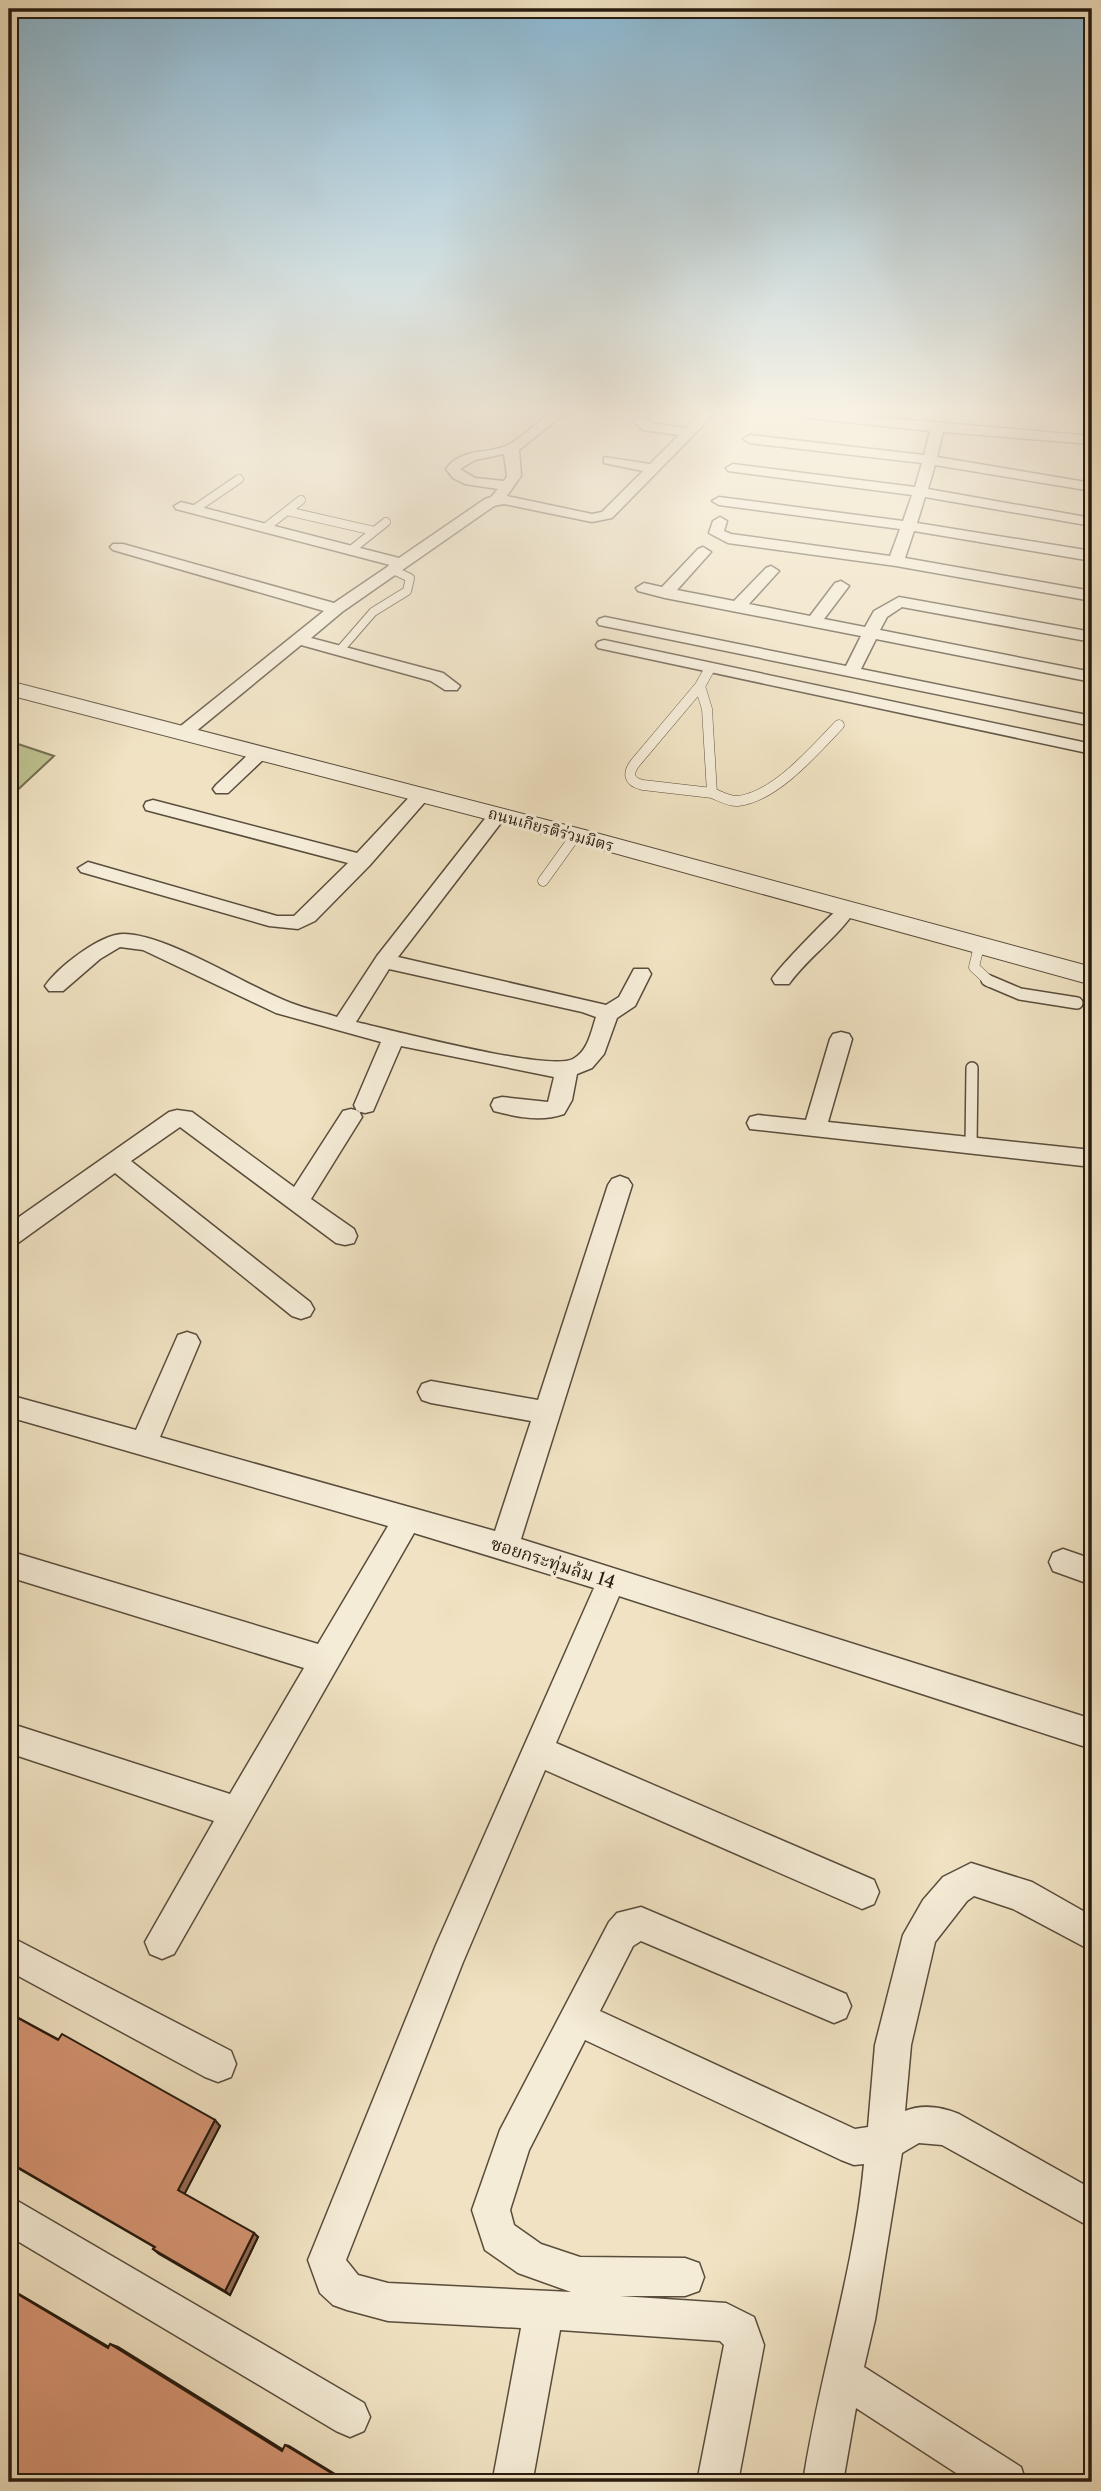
<svg xmlns="http://www.w3.org/2000/svg" width="1101" height="2491" viewBox="0 0 1101 2491" font-family="'Libre Caslon Text','Noto Serif Thai',serif">
  <style>
    .green { fill: #bec290; stroke: #726e50; stroke-width: 2 }
    .lines { fill: none; stroke-linecap: round; stroke-linejoin: round }
    .service-far2-casing { stroke: #594d3c; stroke-width: 10 }
    .service-far1-casing { stroke: #594d3c; stroke-width: 11 }
    .service-casing { stroke: #594d3c; stroke-width: 14 }
    .minor-casing { stroke: #594d3c; stroke-width: 3 }
    .tertiary-casing { stroke: #594d3c; stroke-width: 2 }
    .service-far2 { stroke: #f5ecd7; stroke-width: 8 }
    .service-far1 { stroke: #f5ecd7; stroke-width: 10 }
    .service { stroke: #f5ecd7; stroke-width: 11 }
    .minor { fill: #f5ecd7; fill-rule: evenodd }
    .tertiary { fill: #f5ecd7; fill-rule: evenodd }
    .wall { fill: #b67f62; stroke: #271b0f; stroke-width: 2 }
    .shaded-wall { fill: #946850; stroke: #271b0f; stroke-width: 2 }
    .building { fill: #d49472; stroke: #271b0f; stroke-width: 2 }
    .labels { text-anchor: middle; stroke-width: 6; stroke-linejoin: round; paint-order: stroke }
    .far-street-label { font-size: 16px; fill: #271b0f; stroke: #f5ecd7 }
    .street-label { font-size: 18px; fill: #271b0f; stroke: #f5ecd7 }
  </style>
  <rect width="100%" height="100%" fill="#f0e2c2"/>
  <filter id="stains"><feTurbulence type="fractalNoise" baseFrequency=".00286" numOctaves="4"/><feColorMatrix values="0 0 0 0 .2 0 0 0 0 .09 0 0 0 0 .02 0 0 0 .5 -.17"/></filter>
  <radialGradient id="worn" r=".72"><stop offset=".6" stop-color="#630" stop-opacity="0"/><stop offset="1" stop-color="#630" stop-opacity=".3"/></radialGradient>
  <!-- green -->
  <path class="green" d="M9,741l45,15 -44,41h-1z"/>
  <g class="lines">
    <!-- service-far2 casing -->
    <g class="service-far2-casing">
      <path id="service-far2" d="M195,509l44,-30
        M287,511l87,20
        M265,528l36,-28
        M351,550l35,-28
        M340,650l33,-38 34,-21 3,-13 -19,-9"/>
    </g>
    <!-- service-far1 casing -->
    <g class="service-far1-casing">
      <path id="service-far1" d="M710,668l-10,18 7,23 5,84c8,3 17,9 26,8 37,-4 77,-51 101,-76
        M700,686l-64,76c-9,11 -8,20 7,23l69,8
        M543,881l33,-46
        M979,946l-5,21 16,15"/>
    </g>
    <!-- service casing -->
    <g class="service-casing">
      <path id="service" d="M987,980l33,14 57,9
        M971,1146l1,-78"/>
    </g>
    <!-- minor casing -->
    <g class="minor-casing">
      <path id="minor" d="M549,414h15l-45,36 2,26 -14,20 85,18 10,-2 41,-41 -39,-8v-6l46,7 29,-29 -36,-5 -10,-9 2,-3h10l7,5 34,5 14,-14h14l-102,104 -20,4 -88,-18 -10,2 -152,106 -31,26 132,35 17,13 -3,4h-12l-14,-9 -130,-36 -112,92h-12l-3,-4 3,-4 147,-118 -211,-61 -3,-3 3,-3h10l211,59 56,-38 -214,-56 -2,-3 7,-4 218,56 86,-59 6,-2 7,-8 -33,-5 -12,-6 -7,-9c16,-22 40,-14 62,-24 14,-7 28,-22 41,-31zM504,454l3,22 -3,5 -29,-3 -15,-9 15,-9z
        M802,414h40l250,22v8l-149,-12 -6,25 155,26v8l-157,-26 -7,24 164,29v8l-167,-29 -8,26 175,28v10l-178,-30 -9,27 187,33v10l-196,-35 -168,-23 -19,-10 4,-12 7,-4 7,4 -3,10 7,3 159,22 10,-27 -181,-24 -7,-4 7,-4 184,24 9,-26 -184,-24 -2,-3 7,-4 182,23 7,-24 -172,-20 -7,-4 7,-4 174,20 6,-24 -122,-13z
        M703,547l8,5 -34,38 57,11 32,-33 5,-2 8,5 -30,33 61,12 25,-33 6,-2 8,5 -25,33 41,8 9,-16 25,-14 193,35v10l-190,-35 -15,10 -7,13 212,42v10l-216,-43 -15,30 231,47v10l-493,-101 -2,-3 2,-3 6,-2 241,49 15,-30 -196,-38 -27,-7 -2,-3 8,-5 18,4 36,-38z
        M604,640l488,104v10l-494,-106 -2,-3 2,-3z
        M260,748l9,5 -3,4 -38,36h-12l-3,-4 3,-4 38,-36z
        M422,789l9,6 -61,70 -55,56 -17,8 -29,-3 -188,-54 -3,-4 10,-6 189,54h17l54,-53 -202,-53 -2,-4 2,-4 7,-2 204,53 58,-62z
        M498,809l9,6 -109,142 208,48 13,-8 15,-28h14l3,5 -16,32 -18,12 -13,36 -12,14 -15,6 -5,26 -8,14c-23,8 -47,3 -70,-3l-3,-6 3,-6 8,-2 46,5 6,-25 -153,-31 -28,65 -8,2 -8,-2 -3,-6 27,-63 -105,-29 -133,-63 -23,-3 -20,12 -37,32h-14l-4,-5c12,-18 56,-53 79,-52 45,1 122,52 167,69 15,6 31,9 46,14l40,-61 114,-145zM389,969l193,43 14,5c-5,15 -8,34 -23,42 -25,13 -181,-29 -217,-37z
        M846,903l7,2 3,4c-18,29 -47,47 -67,75h-14l-3,-5c6,-11 67,-74 74,-76z
        M841,1032l8,2 3,5 -24,83 264,28v17l-342,-38 -3,-6 3,-6 8,-2 48,5 24,-81 3,-5z
        M351,1109l8,2 3,6 -51,82 43,30 3,7 -3,7 -9,2 -9,-2 -156,-116 -49,34 179,141 4,7 -4,7 -9,3 -9,-3 -177,-143 -97,70 -9,2v-21l160,-112 8,-2 15,2 102,75 49,-76z
        M620,1176l8,3 4,6 -111,354 571,180v30l-473,-153 -63,147 318,137 5,12 -5,12 -12,5 -317,-139 -82,192 -117,298 12,15 30,8 183,9 -53,-19 -33,-23 -13,-40 28,-80 109,-208 8,-9 24,-6 205,87 5,12 -5,12 -12,5 -193,-82 -8,5 -33,65 255,118 13,-2 7,-82 28,-110 20,-35 20,-23 28,-14 61,19 60,34v35l-79,-42 -39,-13 -7,5 -32,41 -24,103 -6,66c17,-7 37,-4 54,3l133,75v39l-150,-83 -23,-2 -17,10 -27,167 -11,47 157,100 5,15h-56l-114,-74 -13,74h-40c16,-106 51,-210 61,-318l-10,1 -13,-5 -256,-120 -56,110 -19,60 4,15 27,19 39,13 105,1 14,5 5,14 -5,14 -14,5h-65l106,7 28,14 10,28 -26,137h-41l27,-137 -4,-4 -160,-11 -26,143 -3,9h-34l-3,-9 27,-145 -133,-7 -41,-11 -14,-5 -13,-12 -12,-33 128,-315 158,-357 -180,-55 -240,421 -12,5 -12,-5 -5,-12 69,-121 -205,-68v-30l221,71 74,-126 -295,-91v-26l309,93 70,-118 -379,-109v-22l127,35 42,-95 9,-3 9,3 4,7 -40,95 335,94 36,-110 -100,-18 -9,-3 -4,-8 4,-8 9,-3 107,19 70,-215 4,-6z
        M1063,1549l29,10v26l-39,-14 -4,-9 4,-9z
        M9,1936l222,115 5,13 -5,13 -13,5 -13,-5 -196,-106z
        M9,2196l355,207 6,14 -6,14 -14,6 -14,-6 -327,-195z"/>
    </g>
    <!-- tertiary casing -->
    <g class="tertiary-casing">
      <path id="tertiary" d="M9,681l576,149 507,137v18l-525,-145 -558,-145z"/>
    </g>
    <!-- service-far2 -->
    <use href="#service-far2" class="service-far2"/>
    <!-- service-far1 -->
    <use href="#service-far1" class="service-far1"/>
    <!-- service -->
    <use href="#service" class="service"/>
    <!-- minor -->
    <use href="#minor" class="minor"/>
    <!-- tertiary -->
    <use href="#tertiary" class="tertiary"/>
  </g>
  <!-- wall -->
  <path class="wall" d="M9,2013l211,113 -36,68 74,43 -28,58 -71,-41 -6,-5 1,-2 -145,-84z"/>
  <!-- shaded-wall -->
  <path class="shaded-wall" d="M215,2120l5,6 -36,69 -6,-5z
    M254,2233l4,4 -28,58 -5,-4z
    M9,2288l107,63 -8,-3 -99,-59z
    M110,2344l8,3 169,105 -5,-1z
    M285,2445l4,1 59,36h-2z"/>
  <!-- building -->
  <path class="building" d="M9,2013l49,27 4,-6 153,86 -37,70 76,43 -29,58 -72,-42 2,-2 -146,-85z
    M9,2289l99,59 2,-4 172,107 3,-6 61,37h-322l-15,-9z"/>
  <!-- sky -->
  <linearGradient id="sky" x2="0" y2="1"><stop stop-color="#89b8d4"/><stop offset="0.54" stop-color="#f8f2e4"/><stop offset="1" stop-color="#f8f2e4" stop-opacity="0"/></linearGradient>
  <rect width="1101" height="762" fill="url(#sky)"/>
  <g class="labels">
    <!-- far-street labels -->
    <g class="far-street-label">
      <text transform="translate(551 829) rotate(15)" y="6">ถนนเกียรติร่วมมิตร</text>
    </g>
    <!-- street labels -->
    <g class="street-label">
      <text transform="translate(553 1563) rotate(18)" y="6">ซอยกระทุ่มล้ม 14</text>
    </g>
  </g>
  <!-- margin -->
  <rect width="1101" height="2491" fill="none" stroke="#f0e2c2" stroke-width="35"/>
  <rect x="10" y="10" width="1080" height="2470" fill="none" stroke="#271b0f" stroke-width="3.5"/>
  <rect x="18" y="18" width="1066" height="2456" fill="none" stroke="#271b0f" stroke-width="2"/>
  <rect width="100%" height="100%" filter="url(#stains)"/>
  <rect width="100%" height="100%" fill="url(#worn)"/>
</svg>
